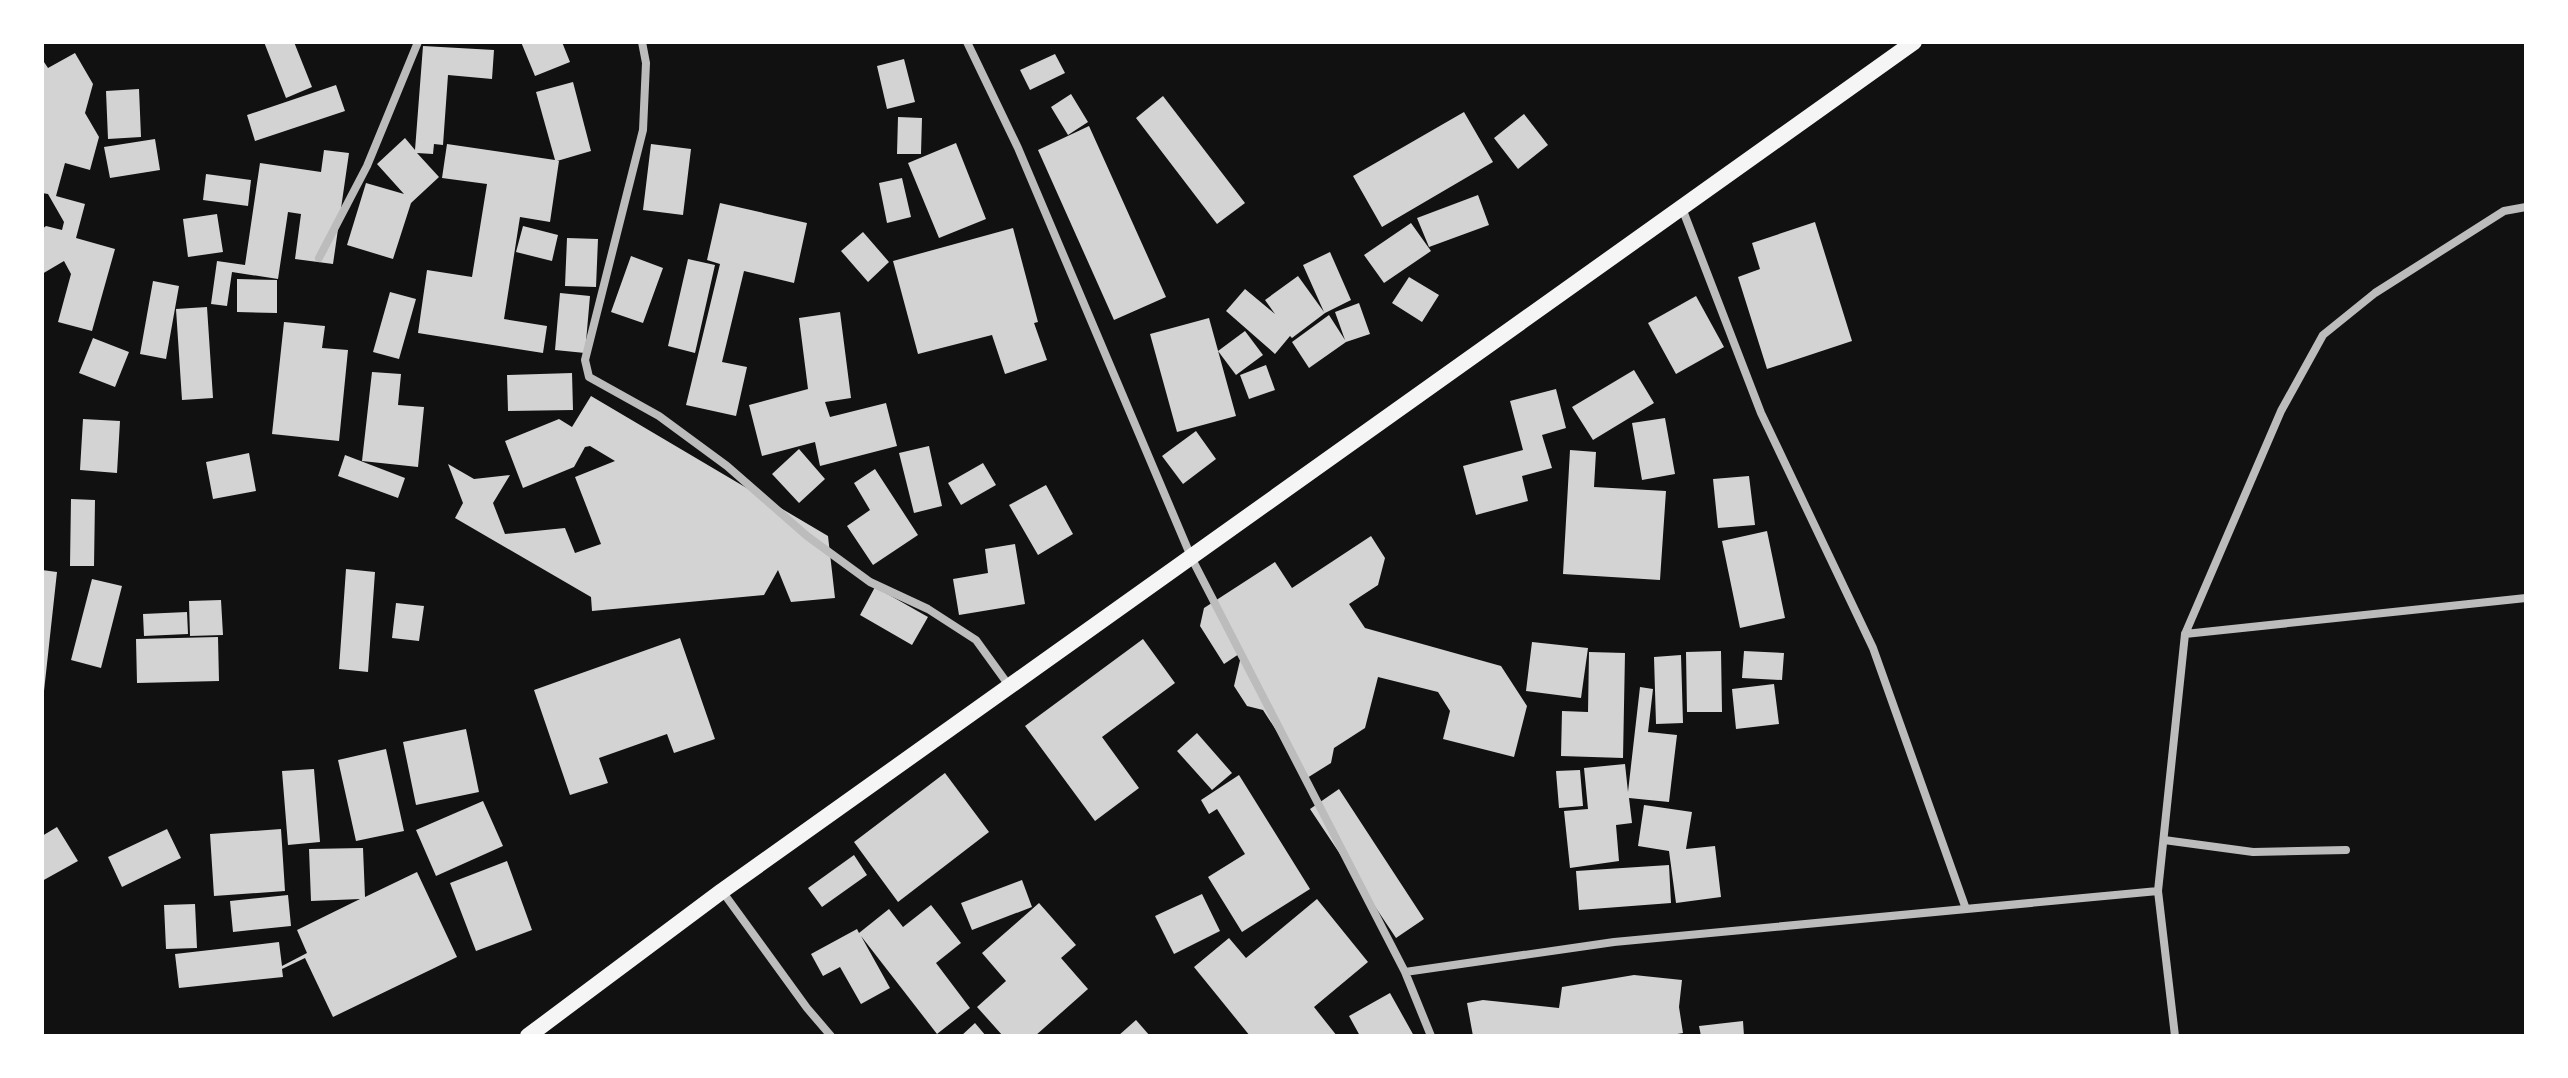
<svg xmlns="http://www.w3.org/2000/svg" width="2568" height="1078" viewBox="0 0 2568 1078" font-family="Rubik,sans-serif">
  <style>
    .building { fill: #d3d3d3 }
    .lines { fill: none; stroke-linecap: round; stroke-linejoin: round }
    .minor { stroke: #bcbcbc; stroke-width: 8 }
    .secondary { stroke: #f5f5f5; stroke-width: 16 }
  </style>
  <rect width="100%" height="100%" fill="#111"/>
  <!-- building -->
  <path class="building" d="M264,42h30l18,45 -26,11z
    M521,42h41l8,20 -35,14z
    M423,46l71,4 -2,29 -44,-4 -5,70 -9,-1 -1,10 -16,-1 22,24 -28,26 -18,56 -46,-14 19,-62 38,11 -27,-30 28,-26 10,12z
    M75,53l18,31 -8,29 14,24 -9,33 -25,-7 -9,33 29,8 -9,34 39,11 -23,82 -34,-9 13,-48 -7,-13 -22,13v-45l4,-3 16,4 2,-8 -16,-28 -6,-1v-134l6,9z
    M1055,54l10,19 -35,17 -10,-20z
    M904,59l11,43 -28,7 -10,-43z
    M573,82l18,69 -34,10h2l-9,61 -30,-5 -16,102 43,7 -4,27 -125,-20 9,-63 45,7 15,-93 -45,-6 5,-34 108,16 -19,-68z
    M336,85l9,26 -90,30 -8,-26z
    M139,89l2,48 -33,2 -2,-48z
    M1071,94l17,28 -20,13 -17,-28z
    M1163,96l82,107 -28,21 -81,-106z
    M1464,112l29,50 -111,65 -29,-51z
    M1524,114l24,31 -30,24 -24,-31z
    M898,117l24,1 -1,36h-24z
    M1089,126l77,171 -52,23 -76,-170z
    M155,139l5,31 -50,8 -6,-31z
    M956,143l30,76 -47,19 -31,-75z
    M651,144l40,5 -8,66 -40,-5z
    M324,150l25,3 -16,111 -38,-5 6,-45 -13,-2 -10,67 -46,-7 -5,34 -16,-2 6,-43 28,4 15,-102 61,9z
    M206,174l45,6 -3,26 -45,-6z
    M902,178l9,39 -24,6 -8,-40z
    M1478,195l11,30 -60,22 -12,-29z
    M720,203l87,20 -13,60 -50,-12 -22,91 25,5 -11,49 -50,-11 34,-141 -13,-4z
    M217,214l6,38 -35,5 -5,-38z
    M1815,222l37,119 -85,28 -29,-92 22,-8 -8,-26z
    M1411,223l20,28 -47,32 -20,-28z
    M523,226l35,9 -6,26 -36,-9z
    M1013,228l25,94 -4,1 13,37 -42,14 -13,-39 -74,19 -25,-93z
    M863,232l26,30 -21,20 -27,-31z
    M567,238l31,1 -2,48 -31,-1z
    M1330,252l21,48 -26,13 -33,25 -2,-2 -15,18 -49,-43 19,-22 30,25 -10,-14 33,-24 26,36 -21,-47z
    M631,256l32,12 -20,55 -32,-11z
    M688,259l27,6 -20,88 -27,-7z
    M1409,277l30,18 -17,27 -30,-19z
    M237,279l40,1v33l-40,-1z
    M153,281l26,5 -13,73 -26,-5z
    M390,292l26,7 -17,60 -26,-7z
    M560,293l30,3 -5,57 -30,-3z
    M1696,296l28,51 -48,27 -28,-51z
    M1359,303l11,31 -24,8 -37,26 -17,-26 37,-27 16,25 -10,-28z
    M207,307l6,91 -31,2 -6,-91z
    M840,312l11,86 -26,4 5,15 56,-14 11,43 -77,20 -5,-24 -53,14 -13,-51 59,-16 -9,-71z
    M1209,318l27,98 -59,16 -27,-98z
    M284,322l41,4 -3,22 26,2 -9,91 -67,-7z
    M1245,331l18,24 -27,20 -18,-24z
    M93,338l36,14 -14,35 -36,-14z
    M1266,365l9,25 -26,9 -9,-24z
    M1634,370l20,33 -61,37 -21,-33z
    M372,372l29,2 -3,31 26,2 -6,60 -56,-6z
    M572,373l1,37 -65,1 -1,-36z
    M1556,389l10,39 -24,7 10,33 -30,8 6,25 -52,14 -13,-49 60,-16 -13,-49z
    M591,396l237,140 7,62 -44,4 -13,-32 -14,25 -172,16 -1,-14 -136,-79 8,-15 -15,-39 26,15 36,-4 -17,28 12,31 60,-6 10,25 26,-9 -26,-67 40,-16 -25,-15 -5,1 -11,20 -51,21 -18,-47 54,-22 13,8z
    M1665,418l10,56 -33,6 -10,-57z
    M83,419l37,2 -3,52 -37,-3z
    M1196,431l20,28 -33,25 -21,-28z
    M929,446l13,60 -28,7 -15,-60z
    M799,449l26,30 -26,24 -27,-29z
    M1570,450l26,2 -2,35 72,4 -6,89 -97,-6z
    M249,453l7,38 -43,8 -7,-37z
    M345,455l60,23 -7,20 -60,-22z
    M983,463l13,22 -35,20 -13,-22z
    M875,469l43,66 -45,30 -26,-39 23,-16 -16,-27z
    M1749,476l6,49 -37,3 -5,-49z
    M1046,485l27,49 -35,21 -29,-50z
    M71,499l24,1 -1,66h-24z
    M1767,531l18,87 -45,10 -18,-87z
    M1371,536l14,22 -7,27 -29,19 16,24 136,38 26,40 -13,51 -71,-18 7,-28 -12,-19 -60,-15 -13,51 -31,20 -3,15 -24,15 -44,-68 -16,-4 -13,-20 8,-34 -18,12 -24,-38 4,-18 71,-46 17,26z
    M1015,544l10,60 -66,11 -6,-36 35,-6 -3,-24z
    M346,569l29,3 -7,100 -29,-3z
    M42,570l15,2 -13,119h-2z
    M92,579l30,7 -21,82 -30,-8z
    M875,587l53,30 -16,28 -52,-30z
    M221,600l2,35 -33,1 -1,-35z
    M396,603l28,3 -5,35 -27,-3z
    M187,612l1,22 -44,2 -1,-22z
    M218,637l1,44 -82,2 -1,-44z
    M680,638l35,101 -41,14 -7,-19 -68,24 9,25 -38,12 -36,-105z
    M1143,639l32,44 -73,54 37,51 -44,33 -70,-95z
    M1532,642l56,6 -7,50 -55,-7z
    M1721,651l1,61h-35l-1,-60z
    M1744,651l40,2 -2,27 -40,-2z
    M1589,652l36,1 -2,105 -62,-2 1,-45 26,1z
    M1681,655l2,68 -27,1 -2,-67z
    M1774,684l5,40 -43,5 -4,-40z
    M1640,687l13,2 -5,43 29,3 -8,67 -40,-4 3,25 -16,2 3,36 -49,7 -6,-57 24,-2 -4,-41 41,-4 3,28z
    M466,729l13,63 -63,13 -13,-63z
    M1197,733l35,40 -20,17 -35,-39z
    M386,749l18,82 -48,10 -18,-81z
    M314,769l6,73 -32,3 -6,-74z
    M1580,770l3,36 -24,2 -3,-37z
    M945,773l44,59 -91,70 -44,-60z
    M1239,775l71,114 -68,43 -34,-55 37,-23 -28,-45 -8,5 -8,-14z
    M1339,789l85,130 -28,19 -86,-129z
    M483,801l20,45 -67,30 -20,-46z
    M1644,805l48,7 -6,37 29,-3 6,51 -45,6 -7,-52 -31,-5z
    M57,827l21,34 -36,20v-45z
    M167,829l14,29 -59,29 -14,-30z
    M281,829l4,62 -71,5 -4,-62z
    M363,848l2,49 52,-25 40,85 -124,60 -28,-59 -23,11 1,8 -104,11 -4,-34 104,-12 3,24 25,-13 -10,-23 63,-31 -49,2 -2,-52z
    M854,855l13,20 -45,32 -14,-19z
    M507,861l25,69 -56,21 -26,-68z
    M1669,865l2,38 -92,7 -3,-39z
    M1022,880l10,27 -60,23 -11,-27z
    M1202,894l18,37 -46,23 -19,-38z
    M288,895l3,31 -58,6 -3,-31z
    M1317,899l51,63 -54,45 23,29h-87l-56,-69 35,-29 17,20z
    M1039,903l37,42 -15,13 27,31 -53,47h-32l-26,-29 29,-26 -24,-28z
    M195,904l2,44 -31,1 -2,-44z
    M931,905l30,38 -25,20 34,45 -33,26 -76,-98 29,52 -29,16 -21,-37 -17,9 -12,-22 46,-25 2,4 30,-24 14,18z
    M1634,975l48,5 -3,27 4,26 -17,3h-193l-6,-33 16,-3 76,8 3,-21z
    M1390,993l24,43h-54l-11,-20z
    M1136,1020l14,16h-32z
    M1743,1021l1,15h-43l-2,-10z
    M975,1023l11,13h-25z"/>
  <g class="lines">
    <!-- minor -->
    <path class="minor" d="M642,42l4,21 -3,67 -58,230 4,17 70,39 68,50 80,70 63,46 58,27 48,31 34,47
      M967,42l51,106 174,411 213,413 26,64
      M1682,208l79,205 112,235 93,261
      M319,258l48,-92 51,-124
      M2185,634l341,-36
      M2164,840l89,12 93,-2
      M722,891l85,117 24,28
      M1405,972l209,-30 544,-51
      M2175,1036l-17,-145 27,-257 96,-223 42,-76 52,-42 129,-82 22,-4"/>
    <!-- secondary -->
    <path class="secondary" d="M528,1036l194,-145 1192,-849"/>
  </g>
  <!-- border -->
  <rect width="2568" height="1078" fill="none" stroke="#ffffff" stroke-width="88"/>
</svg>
